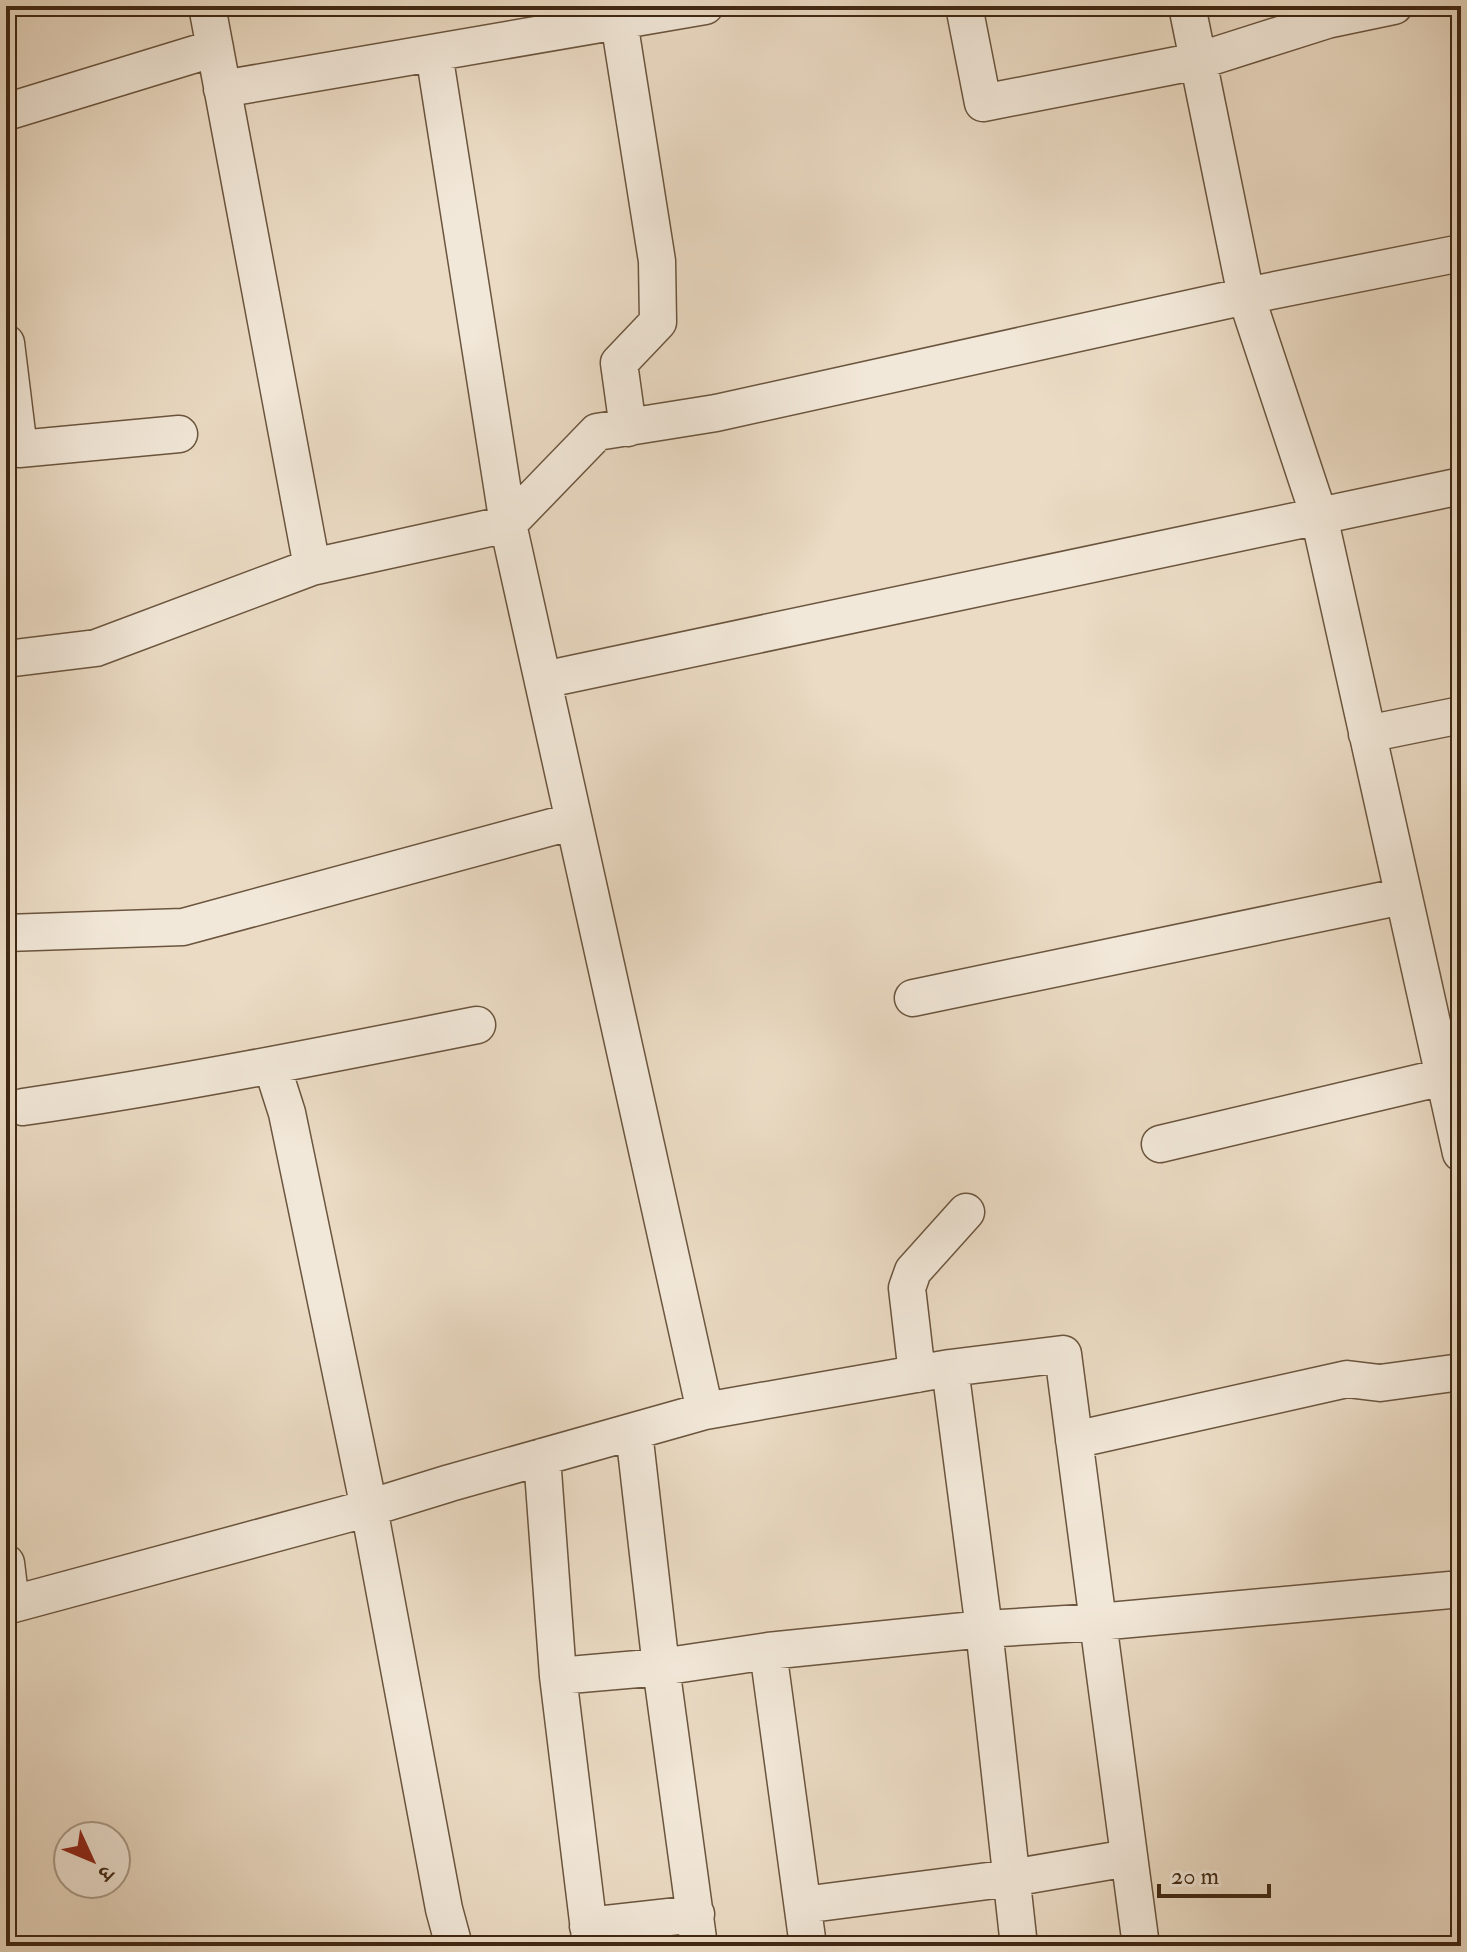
<svg xmlns="http://www.w3.org/2000/svg" width="1467" height="1952" viewBox="0 0 1467 1952" font-family="'IM FELL Double Pica','Noto Serif Devanagari',serif">
  <style>
    .lines { fill: none; stroke-linecap: round; stroke-linejoin: round }
    .street-casing { stroke: #6b553e; stroke-width: 39 }
    .street { stroke: #f2e8d9; stroke-width: 36 }
  </style>
  <rect width="100%" height="100%" fill="#ebdbc4"/>
  <filter id="stains"><feTurbulence type="fractalNoise" baseFrequency=".0025" numOctaves="4"/><feColorMatrix values="0 0 0 0 .2 0 0 0 0 .09 0 0 0 0 .02 0 0 0 .5 -.17"/></filter>
  <radialGradient id="worn" r=".72"><stop offset=".6" stop-color="#630" stop-opacity="0"/><stop offset="1" stop-color="#630" stop-opacity=".3"/></radialGradient>
  <g class="lines">
    <!-- street casing -->
    <g class="street-casing">
      <path id="street" d="M207,6l105,561 196,-43 197,887
        M964,6l19,97 215,-42 129,-41 67,-14
        M1187,6l59,290 73,220 142,637
        M619,21l38,240 1,61 -39,41 9,65
        M434,53l74,471 89,-92 119,-19 530,-117 215,-43
        M222,89l483,-83
        M6,112l209,-64
        M6,343l13,106 160,-15
        M6,659l90,-11 216,-81
        M543,680l918,-194
        M1367,734l94,-19
        M6,933l177,-6 391,-106
        M913,998l490,-102
        M272,1066l15,47 82,395 75,401 10,37
        M23,1107c152,-22 303,-52 454,-82
        M1160,1144l283,-67
        M950,1368l34,261 35,317
        M917,1374l-10,-86 6,-17 53,-59
        M634,1432l27,235 38,279
        M1074,1440l273,-61 33,4 81,-11
        M542,1457l16,219 33,270
        M6,1563l5,41
        M6,1606l363,-98 81,-25 255,-72 245,-43 113,-14 35,268 363,-33
        M768,1651l40,295
        M558,1676l103,-9 107,-16 216,-22 114,-7 43,324
        M803,1905l208,-27 117,-20
        M588,1926l108,-12"/>
    </g>
    <!-- street -->
    <use href="#street" class="street"/>
  </g>
  <!-- margin -->
  <rect width="1467" height="1952" fill="none" stroke="#ebdbc4" stroke-width="32"/>
  <rect x="8" y="8" width="1451" height="1936" fill="none" stroke="#402812" stroke-width="4"/>
  <rect x="16" y="16" width="1435" height="1920" fill="none" stroke="#402812" stroke-width="2"/>
  <!-- north arrow -->
  <g transform="translate(92 1860) rotate(134)"><circle r="38" fill="#f2e8d9" stroke="#ab9b89" stroke-width="2"/>
  <path d="M0-6L14 30L0 20L-14 30Z" fill="#8f2418"/>
  <text y="-12" font-size="22" font-weight="bold" text-anchor="middle" fill="#402812">उ</text>
  </g>
  <!-- scale -->
  <path d="M1159 1884v12h110v-12" fill="none" stroke="#402812" stroke-width="4"/>
  <text x="1171" y="1884" font-size="24" fill="#402812" stroke="#f2e8d9" stroke-width="6" paint-order="stroke">20 m</text>
  <rect width="100%" height="100%" filter="url(#stains)"/>
  <rect width="100%" height="100%" fill="url(#worn)"/>
</svg>
